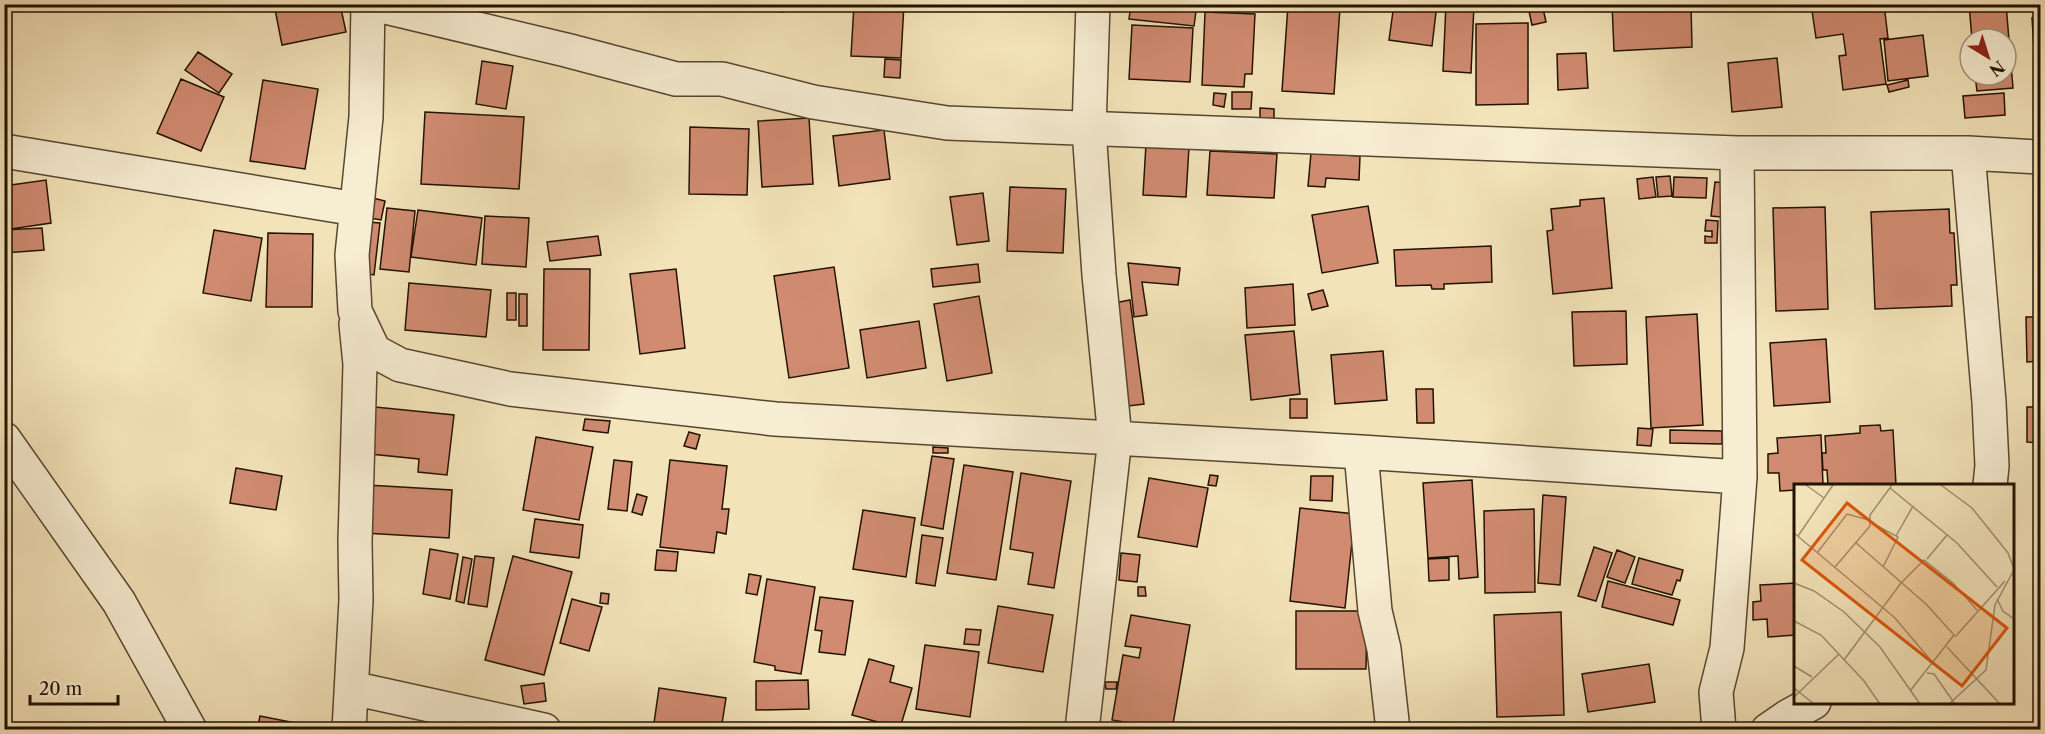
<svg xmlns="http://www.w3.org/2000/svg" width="2045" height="734" viewBox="0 0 2045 734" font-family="'Libre Caslon Text',serif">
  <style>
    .building { fill: #d08b71; stroke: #231201; stroke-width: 1.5 }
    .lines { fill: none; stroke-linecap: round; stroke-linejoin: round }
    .minor-casing { stroke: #57462f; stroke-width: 36 }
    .minor { stroke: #f7edd2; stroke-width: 33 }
    .inset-road { fill: none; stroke: #a08f6f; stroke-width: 1.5 }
    .view { fill: #de550b; fill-opacity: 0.15; stroke: #de550b; stroke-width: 3 }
    .inset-edge { fill: none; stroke: #231201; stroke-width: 3 }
  </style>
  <rect width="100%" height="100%" fill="#f3e3b9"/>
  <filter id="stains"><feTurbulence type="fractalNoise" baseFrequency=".00333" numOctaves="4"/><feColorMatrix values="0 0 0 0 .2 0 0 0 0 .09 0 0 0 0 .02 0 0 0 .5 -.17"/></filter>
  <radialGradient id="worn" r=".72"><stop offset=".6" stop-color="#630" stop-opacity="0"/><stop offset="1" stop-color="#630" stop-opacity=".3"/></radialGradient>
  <!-- building -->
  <path class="building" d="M274,4h66l6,28 -64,13z
    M735,4h49l-1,8 -48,-5z
    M854,4h50l-3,54 -50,-2z
    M1131,4h66l-3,22 -65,-7z
    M1394,4h43l-5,42 -43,-6z
    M1446,4h28l-3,69 -28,-2z
    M1612,4h79l1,43 -78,4z
    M1811,4h73l4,34 -8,1 6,45 -43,6 -4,-34 7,-1 -3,-21 -27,4z
    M1969,4h37l7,84 -36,3 -2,-16h31v-36h-34z
    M1288,5l52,3 -6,86 -52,-3z
    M1543,8l3,14 -14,3 -3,-14z
    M1205,12l50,2 -3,60h-7l-1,13 -42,-2z
    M2040,17v62h-4l-4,-61z
    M1528,23v81l-52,1v-81z
    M1132,25l61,3 -3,54 -61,-3z
    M1923,35l5,41 -40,5 -4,-41z
    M198,52l34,22 -13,19 -34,-23z
    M1586,53l2,35 -30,2 -1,-36z
    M1777,58l5,49 -50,5 -4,-49z
    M885,59l16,1 -1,18 -16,-1z
    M482,61l31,5 -7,43 -30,-5z
    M181,79l43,18 -23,54 -44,-18z
    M263,80l55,9 -13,80 -55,-8z
    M1908,80l1,7 -20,5 -2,-7z
    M1232,92h20l-1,17h-19z
    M1214,93l12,1 -2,13 -11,-2z
    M2004,93l1,22 -40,3 -2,-22z
    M1260,108l14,1v12l-14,-1z
    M425,112l99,5 -5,72 -98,-5z
    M809,118l4,66 -51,3 -4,-66z
    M690,127l59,2 -2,66 -58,-1z
    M884,130l6,49 -51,7 -6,-50z
    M1146,144l43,3 -3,50 -43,-2z
    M1210,151l67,3 -3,44 -67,-3z
    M1311,153l49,3 -1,24 -33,-2 -1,9 -17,-1z
    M1670,176l2,20 -14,1 -2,-20z
    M1653,177l3,20 -17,2 -2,-20z
    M1674,177l33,1 -1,20 -33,-1z
    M46,180l5,43 -47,7v-44z
    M1715,182l10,1 -4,34 -10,-1z
    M1010,187l56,2 -3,64 -56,-2z
    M983,193l6,48 -32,4 -7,-48z
    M373,198l12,3 -4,19 -12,-2z
    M1604,198l8,90 -59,6 -6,-63 6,-1 -2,-21 29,-3v-6z
    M1368,206l10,57 -56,10 -10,-58z
    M1825,207l3,102 -52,2 -3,-103z
    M387,208l28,3 -6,61 -29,-3z
    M1949,209l1,24h4l3,52h-6l1,21 -77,3 -4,-97z
    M418,210l64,8 -6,47 -65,-8z
    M485,216l44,2 -3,49 -44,-3z
    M1706,220l12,1 -1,22h-12v-7l7,1v-6h-7z
    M367,222l13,1 -6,52 -12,-2z
    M42,228l2,22 -40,3v-23z
    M214,230l48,8 -11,63 -48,-8z
    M268,233l45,1 -1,73h-46z
    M598,236l3,19 -51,6 -3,-19z
    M1491,246l1,36 -48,2v5h-12l-1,-4 -35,1 -2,-36z
    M1128,263l52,5 -2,17 -36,-3 5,33 -13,2z
    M978,264l2,18 -47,5 -2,-18z
    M834,267l15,101 -60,10 -15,-102z
    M544,269h46l-1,81h-46z
    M676,269l9,79 -45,6 -10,-80z
    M409,283l82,7 -5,47 -81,-7z
    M1293,284l2,41 -48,3 -2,-40z
    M1323,290l5,16 -16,4 -4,-16z
    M507,293h9v27h-9z
    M519,294h8v32h-8z
    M979,296l13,77 -45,8 -13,-77z
    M1130,300l14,104 -16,2 -14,-103z
    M1626,311l1,53 -53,2 -2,-54z
    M1697,314l6,111 -52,3 -5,-111z
    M2026,317h14v44l-13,1z
    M919,321l7,47 -59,10 -7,-48z
    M1294,331l6,63 -49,6 -6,-65z
    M1826,339l4,63 -56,4 -4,-63z
    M1383,351l4,49 -52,4 -4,-49z
    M1416,389h17l1,34h-17z
    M1290,399h17v19h-17z
    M375,407l79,8 -7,60 -29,-3 1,-13 -49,-5z
    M2027,407h13v36l-13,-1z
    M585,419l25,2 -2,12 -25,-3z
    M1880,425l1,6 12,-1 3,55h-68l-1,-15h-4l-1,-17h4l-1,-17 35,-3v-7z
    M1638,428l15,1 -2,17 -14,-1z
    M1670,430l52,1v13l-52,-1z
    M689,432l11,3 -4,14 -12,-3z
    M1821,435l2,50h-27v5l-16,1 -1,-18h-11v-19l10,-1 -1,-15z
    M536,437l57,10 -14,73 -56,-10z
    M933,447l15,1v5h-15z
    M932,456l22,3 -11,70 -22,-4z
    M614,460l18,2 -5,49 -19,-2z
    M670,460l57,6 -5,43h7l-3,25 -9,-2 -3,21 -54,-6z
    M2040,461v55h-3l-3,-54z
    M964,465l49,7 -17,108 -49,-7z
    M236,468l46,8 -6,34 -46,-7z
    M1021,473l50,8 -17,107 -26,-4 5,-31 -23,-4z
    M1210,475l8,1 -2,10 -8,-1z
    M1311,476h22l-1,25 -22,-1z
    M1149,478l59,10 -11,59 -59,-10z
    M1472,480l6,97 -19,2 -1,-23 -30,2 -5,-75z
    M367,485l85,5 -3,48 -85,-5z
    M637,494l10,3 -5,18 -10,-3z
    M1543,495l23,2 -6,88 -22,-2z
    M1300,508l55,6 -10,94 -55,-7z
    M1534,509l1,83 -50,1 -1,-82z
    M863,510l52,8 -9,59 -53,-8z
    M535,519l48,6 -4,33 -49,-6z
    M922,535l21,3 -8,48 -19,-3z
    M1594,547l18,6 -16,48 -18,-5z
    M430,549l28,5 -8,45 -27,-5z
    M657,550l21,2 -2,19 -21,-1z
    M1617,550l18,7 -10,26 -18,-6z
    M1121,553l19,2 -3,27 -18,-2z
    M475,556l19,2 -7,49 -19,-3z
    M513,556l59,16 -28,103 -59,-15z
    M463,557l9,2 -8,44 -8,-2z
    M1449,558v22l-20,1 -1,-22z
    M1639,558l44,12 -3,11 -3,-1 -5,15 -40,-11z
    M749,574l12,2 -4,19 -11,-2z
    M767,579l48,8 -14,87 -26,-4v-4l-21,-4z
    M1608,581l72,19 -7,25 -71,-18z
    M1796,583v52l-28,2 -1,-18 -14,1v-18l8,-1 -1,-16z
    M1138,587h7l1,9h-8z
    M601,593l8,1 -1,10 -8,-1z
    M820,597l33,4 -8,54 -26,-3 3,-21 -7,-1z
    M572,599l30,8 -13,44 -29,-8z
    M998,606l55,9 -10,57 -55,-9z
    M1296,611h71l-1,58h-70z
    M1561,612l3,103 -67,2 -3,-102z
    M1131,615l59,10 -18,105 -60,-10 11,-65 16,3 2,-10 -16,-2z
    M966,629l15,1 -2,15 -15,-1z
    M925,645l54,7 -9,65 -54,-8z
    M869,659l25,7 -4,16 22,6 -12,40 -48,-13z
    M1649,664l6,38 -67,10 -6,-38z
    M808,680l1,29 -53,1v-29z
    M1105,682h12l-1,7h-10z
    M544,683l2,18 -22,3 -3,-18z
    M659,688l67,10 -5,32h-68z
    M260,716l51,10 -1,4h-53z
    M2040,722v8h-43l-1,-3z
    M366,725l67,5h-67z"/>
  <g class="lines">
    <!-- minor casing -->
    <g class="minor-casing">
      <path id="minor" d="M368,4l-2,113 -14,138 3,56 19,40 26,14 110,24 265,30 586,33 379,25
        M373,4l193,46 110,29h46l91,23 134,21 790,30h231l72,4
        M4,151l352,58
        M1968,153l21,249 3,64 -2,19
        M4,439l115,163 71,128
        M1361,452l14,159 9,38 9,81
        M352,688l192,42
        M349,730l7,-130 -1,-58 5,-178 -4,-40
        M1082,730l33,-292 -16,-163 -10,-146 4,-125
        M1719,730l-3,-38 11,-44 13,-171 -3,-324
        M1768,730l19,-13 27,-15"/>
    </g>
    <!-- minor -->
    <use href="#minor" class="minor"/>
  </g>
  <!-- overview -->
  <g transform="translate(1794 484)">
    <rect width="220" height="220" fill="#f3e3b9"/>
    <path class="inset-road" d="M12,1l18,13M147,1l31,23 36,45 6,16M96,4l67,55 40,44M78,39l26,14 -15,30M0,49l101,85 38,45M4,52l35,-51M102,52l17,-30M61,58l72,63 27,30 -44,56M23,69l30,-39 22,6M133,75l20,-24M41,83l35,-41v-11l22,-30M0,99l20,8 30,21 36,35 40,57M203,115l6,12 12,9M0,137l27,14 43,46 16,23M161,153l50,-56M153,163l53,57M50,176l57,-77 23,-23 29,23 24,27M0,182l18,11M133,189l7,1 21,30M0,204l20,16M0,213l45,-43M155,220l37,-34 9,-65 20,-37"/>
    <path class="view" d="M53,19l160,125 -45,58 -160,-126z"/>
    <rect width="220" height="220" class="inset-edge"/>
  </g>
  <!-- margin -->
  <rect width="2045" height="734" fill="none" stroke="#f3e3b9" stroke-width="24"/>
  <rect x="6" y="6" width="2033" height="722" fill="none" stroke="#231201" stroke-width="3"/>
  <rect x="12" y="12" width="2021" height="710" fill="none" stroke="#231201" stroke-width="1.5"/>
  <!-- north arrow -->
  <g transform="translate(1988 57) rotate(142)"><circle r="28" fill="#f7edd2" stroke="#a2957e" stroke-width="1.5"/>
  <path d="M0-4.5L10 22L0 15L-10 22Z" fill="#8f2418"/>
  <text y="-9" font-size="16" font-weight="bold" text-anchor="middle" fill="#231201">N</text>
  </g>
  <!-- scale -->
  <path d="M30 695v9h88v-9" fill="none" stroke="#231201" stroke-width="3"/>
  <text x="39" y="695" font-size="18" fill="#231201" stroke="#f7edd2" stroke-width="4.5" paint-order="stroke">20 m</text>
  <rect width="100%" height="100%" filter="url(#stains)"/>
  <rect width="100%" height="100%" fill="url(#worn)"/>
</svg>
